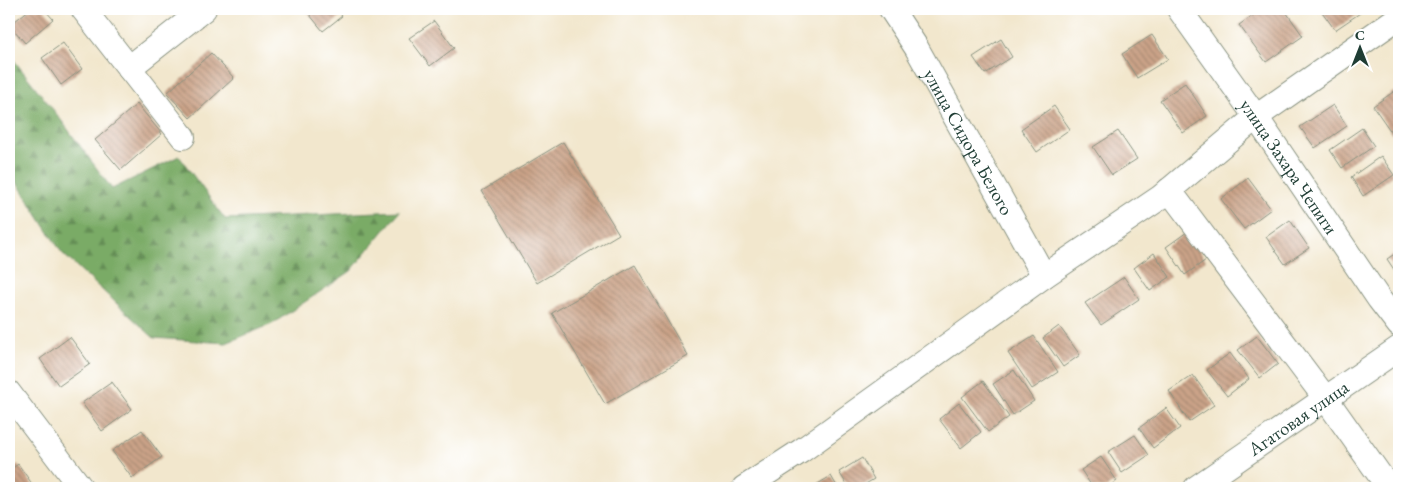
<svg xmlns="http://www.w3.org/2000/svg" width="1408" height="497" viewBox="0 0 1408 497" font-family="'EB Garamond',serif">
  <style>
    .forest { fill: url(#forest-firs); stroke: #4c744d }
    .building { fill: url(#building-back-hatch) }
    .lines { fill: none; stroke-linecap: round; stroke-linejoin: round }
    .minor-casing { stroke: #889280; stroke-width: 26 }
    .minor { stroke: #fff; stroke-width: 24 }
    .labels { text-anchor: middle; stroke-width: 4.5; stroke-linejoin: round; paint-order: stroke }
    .street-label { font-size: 19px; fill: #1f3d34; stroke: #fff }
  </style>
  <defs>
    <pattern id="forest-firs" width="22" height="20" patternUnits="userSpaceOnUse" patternTransform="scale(1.25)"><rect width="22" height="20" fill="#7aab66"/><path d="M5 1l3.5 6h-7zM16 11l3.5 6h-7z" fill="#638c55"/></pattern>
    <pattern id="building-back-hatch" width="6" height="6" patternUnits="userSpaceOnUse" patternTransform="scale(1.25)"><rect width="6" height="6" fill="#cba388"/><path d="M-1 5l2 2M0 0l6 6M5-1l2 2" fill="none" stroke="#a48670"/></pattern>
  </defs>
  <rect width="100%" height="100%" fill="#fff"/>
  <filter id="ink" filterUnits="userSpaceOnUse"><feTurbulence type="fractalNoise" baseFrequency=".02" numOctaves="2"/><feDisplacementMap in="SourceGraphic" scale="10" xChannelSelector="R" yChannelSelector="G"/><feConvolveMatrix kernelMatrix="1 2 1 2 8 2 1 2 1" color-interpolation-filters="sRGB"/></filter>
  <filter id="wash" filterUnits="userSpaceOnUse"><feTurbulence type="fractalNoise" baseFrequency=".0096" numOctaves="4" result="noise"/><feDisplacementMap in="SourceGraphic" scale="20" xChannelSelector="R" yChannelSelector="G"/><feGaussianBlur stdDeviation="1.12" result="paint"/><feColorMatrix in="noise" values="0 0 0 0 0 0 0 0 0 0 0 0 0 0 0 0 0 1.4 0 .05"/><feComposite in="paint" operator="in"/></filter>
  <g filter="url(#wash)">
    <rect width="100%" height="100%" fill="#f2e7cd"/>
    <!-- forest -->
    <path class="forest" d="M9,54l46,58 57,77 67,-33 46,63 175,-8 -49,60 -79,53 -46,19 -72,-5 -92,-85 -53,-83z"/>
    <g id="blocks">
      <!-- building -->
      <path class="building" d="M30,9h14l9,10 -28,24 -15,-18z
        M305,9h31l6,7 -19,15z
        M1262,9h22l19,27 -37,26 -27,-37z
        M1320,9h46l-31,21z
        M434,21l20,27 -24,18 -21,-28z
        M1152,35l16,24 -31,19 -15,-24z
        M1001,39l11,18 -27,17 -12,-17z
        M63,43l19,26 -21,16 -19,-27z
        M211,53l23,25 -44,40 -23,-25z
        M1185,83l22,33 -24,17 -23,-33z
        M1399,88v48l-3,3 -23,-33z
        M137,104l25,30 -41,36 -26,-30z
        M1333,105l14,21 -32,22 -15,-21z
        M1054,106l16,23 -33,23 -16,-23z
        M1362,128l12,18 -32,22 -12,-18z
        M1118,131l19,28 -25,16 -19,-28z
        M563,142l56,92 -82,49 -55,-92z
        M1381,156l13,19 -31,21 -12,-19z
        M1248,178l23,31 -27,20 -23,-30z
        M1290,220l19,28 -24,16 -19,-27z
        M1187,232l19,28 -21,15 -19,-28z
        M1399,251v26l-12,-18z
        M1154,253l16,24 -20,14 -16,-23z
        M635,265l53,91 -83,48 -53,-91z
        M1124,277l15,22 -38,26 -16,-22z
        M1059,326l21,29 -17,12 -20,-29z
        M1034,336l24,36 -26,17 -24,-36z
        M1257,336l21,28 -18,14 -22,-28z
        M70,337l20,27 -31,22 -19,-27z
        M1230,353l19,26 -22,17 -20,-26z
        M1014,370l20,31 -21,14 -20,-31z
        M1193,375l21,30 -25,17 -20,-31z
        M983,381l26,36 -21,15 -26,-35z
        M112,382l20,27 -30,22 -20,-28z
        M959,403l22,29 -20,16 -22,-29z
        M1166,408l14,20 -27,20 -14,-20z
        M142,430l20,27 -30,21 -20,-27z
        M1135,435l14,20 -27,18 -14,-21z
        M1101,457l16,24 -11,7h-13l-12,-18z
        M862,458l12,21 -15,9h-10l-10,-16z
        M18,464l17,24h-26v-17z
        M831,476l7,12h-27z"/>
    </g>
  </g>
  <g filter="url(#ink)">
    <use href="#blocks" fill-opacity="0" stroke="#889280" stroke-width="1"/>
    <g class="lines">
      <!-- minor casing -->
      <g class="minor-casing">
        <g id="minor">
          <path d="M83,9l100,128"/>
          <path id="s1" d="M891,9l25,38 128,229"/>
          <path id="s2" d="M1179,9l77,108 123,182 20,26"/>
          <path d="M129,68l75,-59"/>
          <path d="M1169,190l157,209 63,89"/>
          <path d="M9,393l72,95"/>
          <path d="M744,488l57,-37 243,-175 117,-79 95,-80 143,-100"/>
          <path id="s3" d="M1196,488l203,-140"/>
        </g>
      </g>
      <!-- minor -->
      <use href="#minor" class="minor"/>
    </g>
  </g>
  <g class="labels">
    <!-- street labels -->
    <g class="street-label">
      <text dy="7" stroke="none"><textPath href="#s1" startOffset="154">улица Сидора Белого</textPath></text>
      <text dy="7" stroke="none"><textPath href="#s2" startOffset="192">улица Захара Чепиги</textPath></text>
      <text dy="7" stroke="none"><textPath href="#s3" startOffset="124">Агатовая улица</textPath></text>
    </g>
  </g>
  <!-- margin -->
  <rect width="1408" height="497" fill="none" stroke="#fff" stroke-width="30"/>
  <!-- north arrow -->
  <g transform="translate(1360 48)" stroke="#ffffff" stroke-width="4" paint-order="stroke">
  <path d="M0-4L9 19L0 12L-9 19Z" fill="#1f3d34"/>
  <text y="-8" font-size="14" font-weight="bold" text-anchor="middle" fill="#1f3d34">С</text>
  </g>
</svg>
